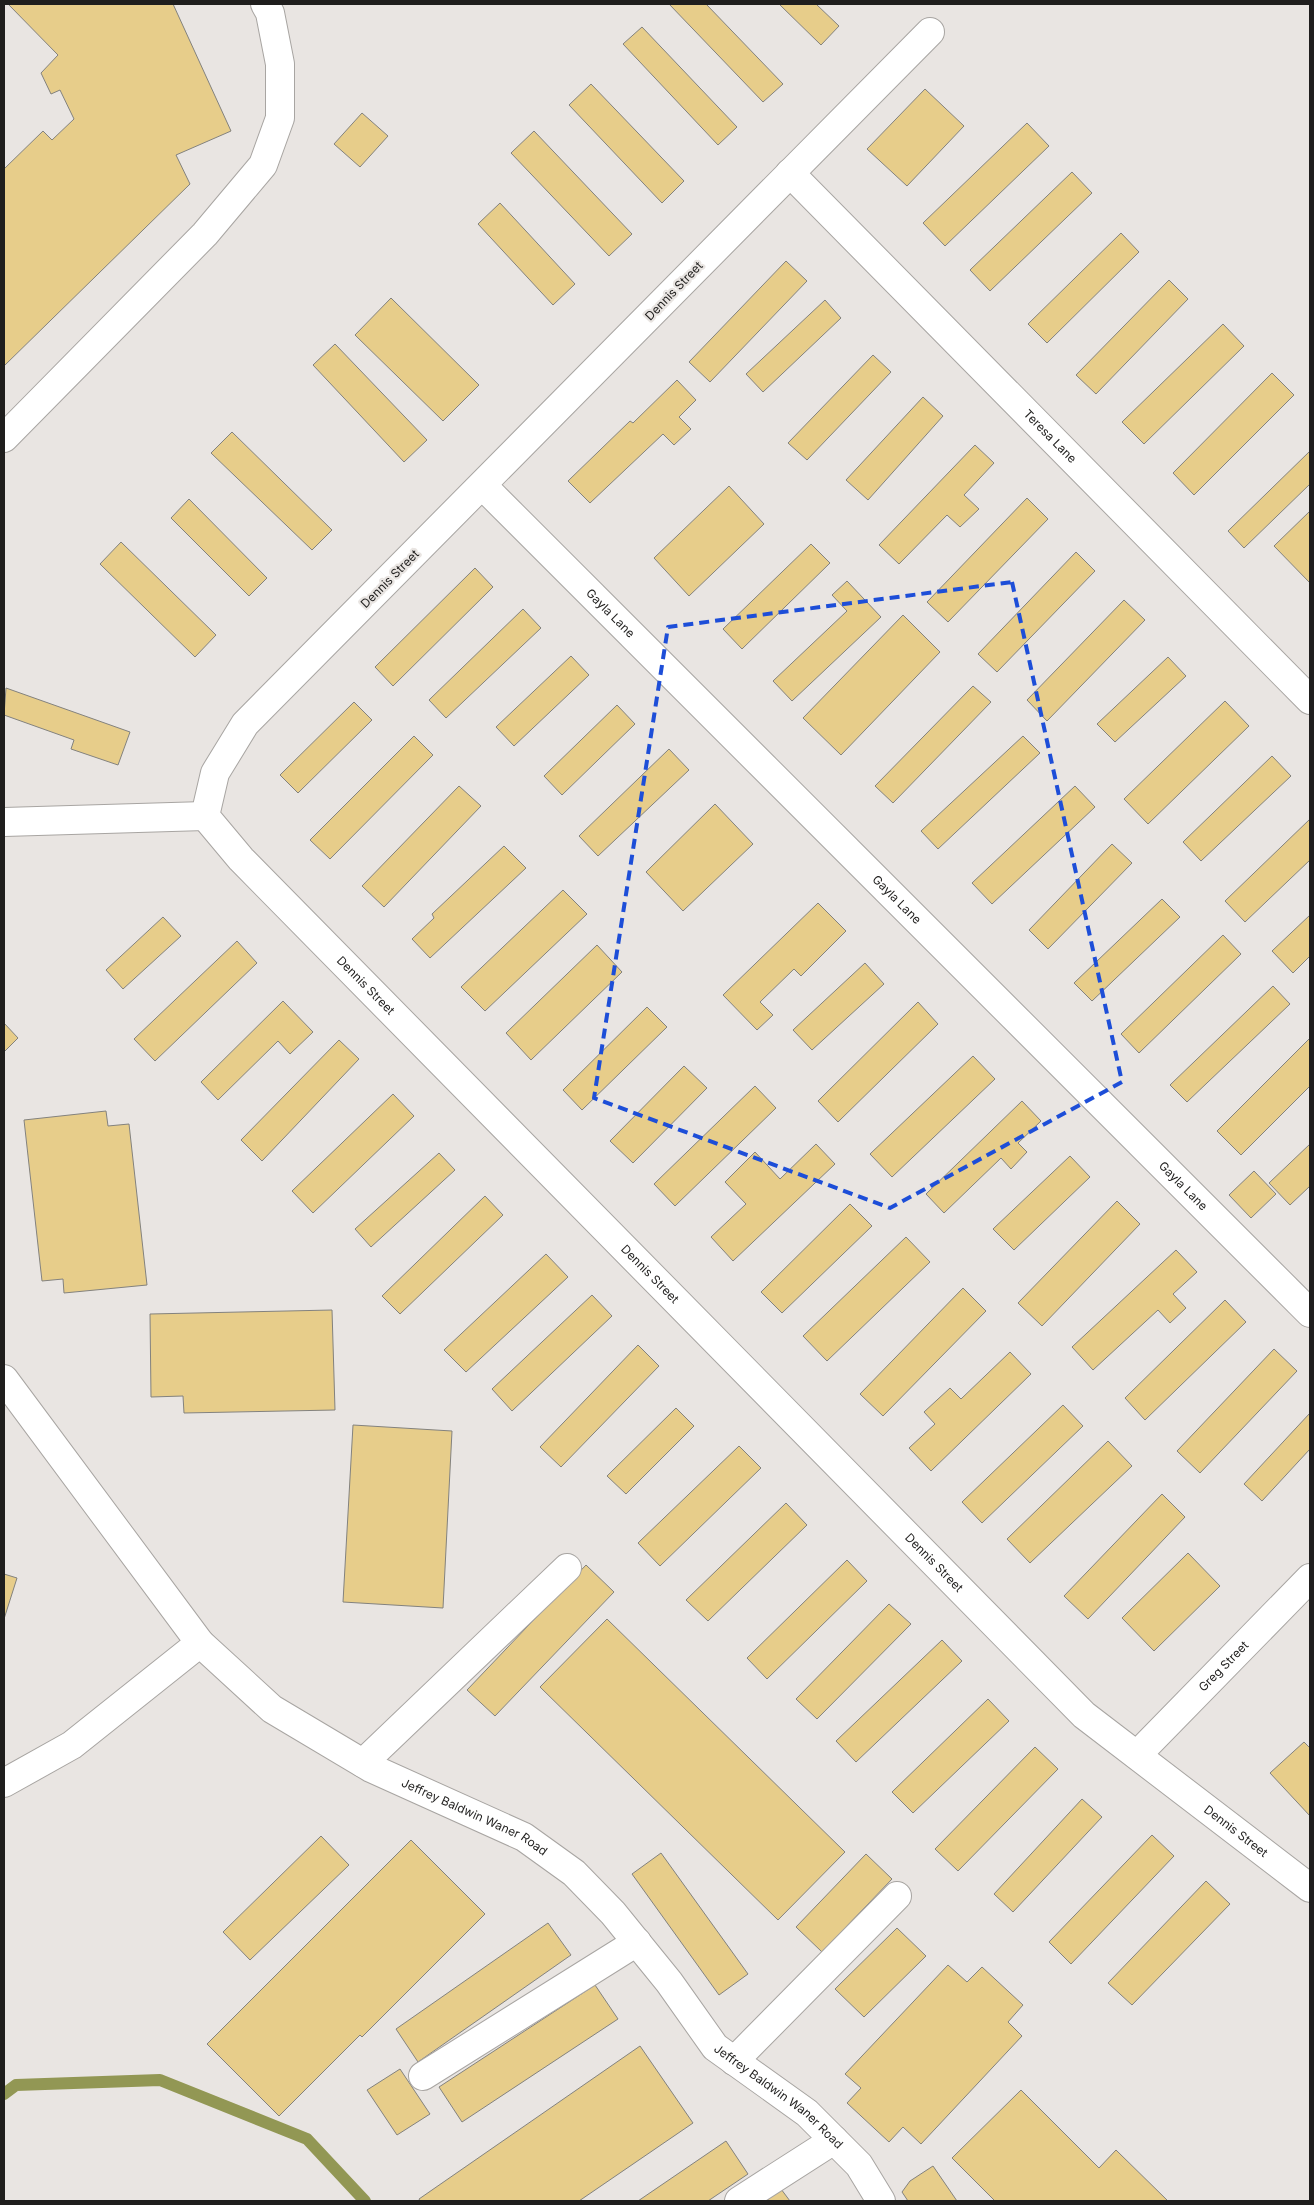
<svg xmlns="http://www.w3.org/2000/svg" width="1314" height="2205" viewBox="0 0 1314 2205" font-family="Inter,sans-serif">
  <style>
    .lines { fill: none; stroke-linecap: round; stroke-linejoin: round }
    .stream { stroke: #929754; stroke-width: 12 }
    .building { fill: #e7cd8a; stroke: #83827e }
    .minor-casing { stroke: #a8a5a2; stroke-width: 30 }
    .minor { stroke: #fff; stroke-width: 28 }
    .marked { fill: none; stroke: #1d4ed8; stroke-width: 4; stroke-dasharray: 10 6; stroke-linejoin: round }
    .labels { text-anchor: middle; stroke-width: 4.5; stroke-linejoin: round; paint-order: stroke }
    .street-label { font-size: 12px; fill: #1f1e1d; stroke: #e9e5e2 }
  </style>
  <rect width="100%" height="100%" fill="#e9e5e2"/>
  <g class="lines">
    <!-- stream -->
    <path class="stream" d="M4,2094l12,-9 144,-5 147,59 58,62"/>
  </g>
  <!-- building -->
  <path class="building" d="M8,4h165l58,127 -55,24 14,29 -186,182v-197l39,-38 9,9 22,-21 -14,-29 -9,4 -10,-21 17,-18z
    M669,4h37l77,80 -20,18z
    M779,4h37l23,22 -18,19z
    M642,27l95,100 -19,18 -95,-101z
    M591,84l93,97 -22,22 -93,-98z
    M925,89l39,37 -57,60 -40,-37z
    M362,113l26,23 -28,31 -26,-23z
    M1027,123l22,23 -104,100 -22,-23z
    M534,131l98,103 -23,22 -98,-103z
    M1072,172l20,21 -102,98 -20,-21z
    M500,203l75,81 -22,21 -75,-81z
    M1121,233l18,19 -92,91 -19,-19z
    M786,261l21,20 -97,101 -21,-20z
    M1169,280l19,19 -92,95 -20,-19z
    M391,298l88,87 -36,36 -88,-86z
    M825,300l16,18 -78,74 -17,-18z
    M1223,324l21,22 -100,98 -22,-22z
    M335,344l92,96 -23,22 -91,-97z
    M873,355l18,17 -84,88 -19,-17z
    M1272,373l22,22 -100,100 -21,-22z
    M677,380l19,20 -17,17 12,12 -17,16 -11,-11 -73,69 -22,-22 62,-60 3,2z
    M923,397l20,19 -75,84 -22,-20z
    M232,432l100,98 -20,20 -101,-97z
    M975,445l19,18 -30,32 15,14 -19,18 -13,-12 -48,49 -20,-19z
    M1310,451v33l-66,64 -16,-17z
    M729,486l35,38 -75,72 -35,-38z
    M1027,498l21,21 -100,103 -21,-20z
    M189,499l78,79 -18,18 -78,-78z
    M1310,511v72l-36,-37z
    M121,542l95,93 -21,22 -95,-93z
    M811,544l19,19 -88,86 -19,-20z
    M1076,552l19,19 -98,101 -19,-18z
    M475,568l18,19 -100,99 -18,-19z
    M847,581l34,36 -89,84 -19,-20 74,-70 -15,-16z
    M1124,600l21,20 -98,101 -20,-21z
    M523,609l18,19 -95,90 -17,-18z
    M903,615l37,37 -99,103 -38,-37z
    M571,656l18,19 -75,71 -18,-19z
    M1168,657l18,19 -71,66 -18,-18z
    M973,686l18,16 -98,101 -18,-17z
    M6,688l124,44 -12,33 -47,-16 3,-9 -70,-25z
    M1225,701l24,25 -101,98 -24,-25z
    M354,702l18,18 -74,73 -18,-18z
    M617,705l18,19 -73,71 -18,-19z
    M414,736l19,19 -103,104 -20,-19z
    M1023,736l17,17 -102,96 -17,-18z
    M669,749l20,21 -91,86 -19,-20z
    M1272,756l19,20 -90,85 -18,-19z
    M459,786l22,20 -97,101 -22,-21z
    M1075,786l20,21 -103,97 -20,-21z
    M715,804l38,40 -70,67 -37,-39z
    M1310,819v41l-65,62 -20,-21z
    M1112,844l20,19 -84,86 -19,-19z
    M504,846l22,22 -96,90 -18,-19 22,-21 -2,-4z
    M563,890l24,24 -102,97 -24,-24z
    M1162,899l18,18 -88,84 -18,-18z
    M818,903l28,28 -45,45 -7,-7 -34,33 13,13 -16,15 -34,-35z
    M1310,915v41l-17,17 -21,-22z
    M163,917l18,19 -58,53 -17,-19z
    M1223,935l18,19 -102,99 -18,-19z
    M237,941l20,22 -102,98 -21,-22z
    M597,945l25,27 -91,88 -25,-27z
    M865,963l19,21 -72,66 -19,-20z
    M1273,986l17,18 -103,98 -17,-17z
    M283,1001l30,31 -23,22 -12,-13 -60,59 -17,-18z
    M918,1002l20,22 -100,98 -20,-21z
    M647,1007l20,20 -85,83 -19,-20z
    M4,1023l14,15 -14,14z
    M1310,1038v48l-69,69 -24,-24z
    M339,1040l20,19 -97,102 -21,-21z
    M973,1056l22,23 -103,98 -22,-23z
    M684,1066l23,22 -74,75 -23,-22z
    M755,1086l21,22 -101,98 -21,-22z
    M393,1094l21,22 -101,97 -21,-22z
    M1022,1101l19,20 -23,22 9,9 -16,17 -10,-11 -57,55 -18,-19z
    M106,1111l2,15 21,-2 18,161 -83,8 -1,-14 -21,2 -18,-161z
    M816,1144l19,20 -102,97 -22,-24 35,-33 -21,-22 30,-30 25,27z
    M1310,1144v42l-20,19 -21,-22z
    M439,1153l16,17 -84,77 -16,-18z
    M1070,1156l20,21 -76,73 -21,-21z
    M1254,1171l22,23 -25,24 -22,-23z
    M485,1196l18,19 -103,99 -18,-18z
    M1117,1201l23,23 -98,102 -24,-23z
    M850,1204l22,22 -90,87 -21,-21z
    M906,1237l24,25 -103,99 -24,-25z
    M1176,1250l21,22 -24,22 13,14 -16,15 -12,-13 -65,60 -21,-23z
    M546,1254l22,23 -102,95 -22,-22z
    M963,1288l23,23 -103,105 -23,-22z
    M592,1295l20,21 -100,95 -20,-22z
    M1225,1300l21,22 -101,98 -20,-22z
    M332,1310l3,100 -151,3 -1,-17 -32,1 -1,-83z
    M638,1345l21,21 -98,101 -21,-20z
    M1274,1349l23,22 -97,102 -23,-22z
    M1010,1352l21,22 -100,97 -22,-23 26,-24 -11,-12 26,-24 11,11z
    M1063,1405l20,21 -101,97 -20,-21z
    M676,1408l18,18 -68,68 -19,-18z
    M1310,1413v36l-48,52 -18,-17z
    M353,1425l99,6 -9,177 -100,-6z
    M1108,1441l24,25 -102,97 -23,-24z
    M739,1446l22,22 -101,98 -22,-23z
    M1162,1494l23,23 -97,102 -24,-23z
    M786,1503l21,22 -99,96 -22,-21z
    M1188,1553l32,33 -66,65 -32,-33z
    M847,1560l20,21 -100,98 -20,-21z
    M586,1565l28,27 -119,124 -28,-26z
    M4,1574l13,4 -13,41z
    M889,1604l22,20 -94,95 -21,-20z
    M607,1619l238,233 -67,68 -238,-233z
    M942,1640l20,21 -106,101 -20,-21z
    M988,1699l21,22 -96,92 -21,-21z
    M1304,1742l6,6v68l-40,-43z
    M1035,1747l23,22 -100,102 -23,-22z
    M1082,1799l20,18 -89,95 -19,-18z
    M1152,1835l22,21 -103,108 -22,-22z
    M321,1836l28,29 -99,95 -27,-28z
    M411,1840l74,74 -123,123 -2,-2 -81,81 -72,-72z
    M661,1853l87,121 -29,21 -87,-121z
    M866,1854l26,25 -70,73 -26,-25z
    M1206,1881l24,23 -98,101 -24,-22z
    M548,1923l23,32 -153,107 -22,-33z
    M897,1928l29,28 -62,61 -29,-28z
    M948,1965l19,17 15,-15 41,38 -15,17 14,14 -101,108 -18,-17 -14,15 -42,-39 14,-15 -16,-14z
    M595,1985l23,34 -156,103 -23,-35z
    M640,2046l53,77 -114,78h-159l-1,-2z
    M400,2069l30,45 -33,21 -30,-45z
    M1021,2090l78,78 17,-18 52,51h-173l-43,-43z
    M726,2141l22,33 -40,27h-70z
    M933,2166l24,35h-49l-6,-9 8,-11z
    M781,2189l9,12h-24z"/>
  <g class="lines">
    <!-- minor casing -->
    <g class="minor-casing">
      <g id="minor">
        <path id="s1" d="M930,32l-685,692 -30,49 -10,43 36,43 843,856 226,173"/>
        <path id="s2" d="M790,173l520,527"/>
        <path d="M4,438l201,-204 58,-69 17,-47v-54l-10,-51 -5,-9"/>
        <path id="s3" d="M483,486l827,827"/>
        <path d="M4,822l201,-6"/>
        <path d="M4,1379l196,264"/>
        <path id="s4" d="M1137,1755l173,-177"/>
        <path d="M363,1763l204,-195"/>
        <path id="s5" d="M4,1783l68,-38 128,-102 72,66 99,59 153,69 50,36 39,40 56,69 46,65 92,66 52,52 22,36"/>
        <path d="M734,2061l163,-165"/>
        <path d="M423,2076l214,-134"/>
        <path d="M739,2201l95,-61"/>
      </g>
    </g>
    <!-- minor -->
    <use href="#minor" class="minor"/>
  </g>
  <!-- marked area -->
  <path class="marked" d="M1012,582l110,500 -232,126 -296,-110 74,-471z"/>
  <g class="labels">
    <!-- street labels -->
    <g class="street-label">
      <text transform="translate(674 291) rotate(-46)" y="4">Dennis Street</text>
      <text dy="4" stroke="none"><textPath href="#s2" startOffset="370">Teresa Lane</textPath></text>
      <text transform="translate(390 579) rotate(-45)" y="4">Dennis Street</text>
      <text dy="4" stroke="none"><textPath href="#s3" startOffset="180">Gayla Lane</textPath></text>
      <text dy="4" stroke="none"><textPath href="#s3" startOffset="585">Gayla Lane</textPath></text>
      <text dy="4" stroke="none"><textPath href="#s1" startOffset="1309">Dennis Street</textPath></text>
      <text dy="4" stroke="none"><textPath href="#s3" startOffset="990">Gayla Lane</textPath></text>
      <text dy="4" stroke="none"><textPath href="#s1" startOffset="1714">Dennis Street</textPath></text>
      <text dy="4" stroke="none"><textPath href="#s1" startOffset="2119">Dennis Street</textPath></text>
      <text dy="4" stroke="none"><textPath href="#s4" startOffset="124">Greg Street</textPath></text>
      <text dy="4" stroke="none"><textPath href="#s5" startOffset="569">Jeffrey Baldwin Waner Road</textPath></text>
      <text dy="4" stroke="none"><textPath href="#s1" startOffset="2524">Dennis Street</textPath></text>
      <text dy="4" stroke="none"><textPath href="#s5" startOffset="989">Jeffrey Baldwin Waner Road</textPath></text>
    </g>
  </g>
  <!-- border -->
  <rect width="1314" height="2205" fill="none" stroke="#1f1e1d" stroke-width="10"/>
</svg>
